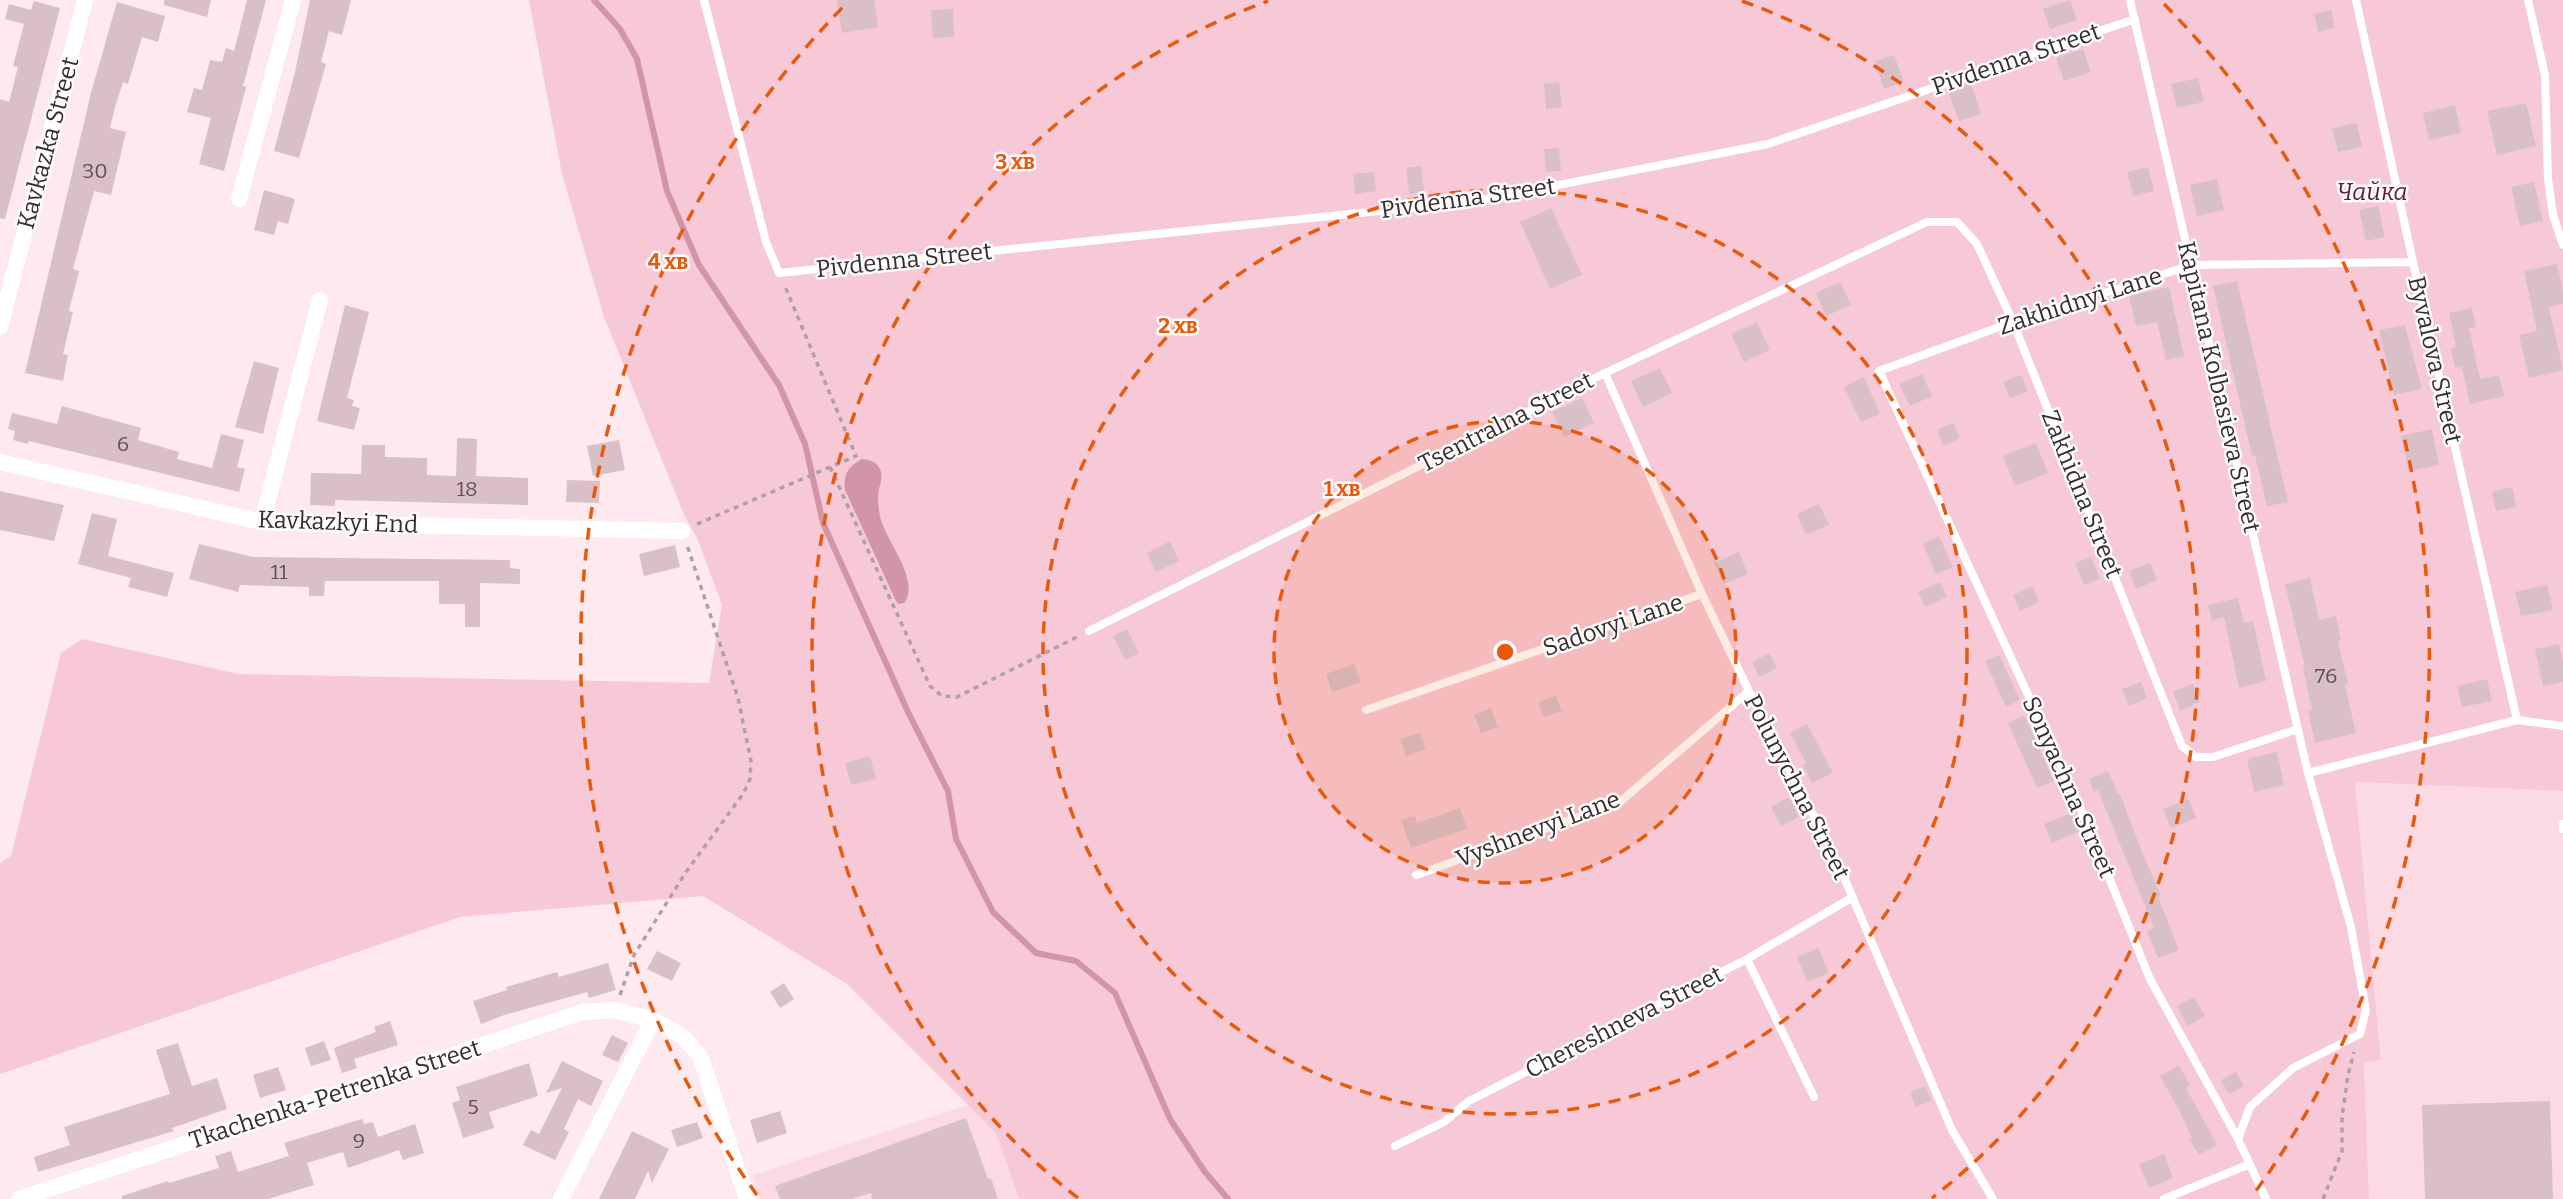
<svg xmlns="http://www.w3.org/2000/svg" width="2563" height="1199" viewBox="0 0 2563 1199" font-family="Bitter,serif">
  <style>
    .built { fill: #fcdae4 }
    .green { fill: #f7c9d6 }
    .water { fill: #d294a7 }
    .lines { fill: none; stroke-linecap: round; stroke-linejoin: round }
    .stream { stroke: #d294a7; stroke-width: 6 }
    .building { fill: #d8c0c6 }
    .path { stroke: #b09fa4; stroke-width: 3.5; stroke-dasharray: 5 5; stroke-linecap: butt }
    .service { stroke: #fff; stroke-width: 8 }
    .minor { stroke: #fff; stroke-width: 16 }
    .ring { fill: none; stroke: #e8590c; stroke-width: 3.5; stroke-dasharray: 12 9 }
    .labels { text-anchor: middle; stroke-width: 5; stroke-linejoin: round; paint-order: stroke }
    .number-label { font-size: 21px; fill: #5f5256 }
    .street-label { font-size: 24px; fill: #372d30; stroke: #fcfcfc }
    .park-label { font-size: 24px; font-style: italic; fill: #641c39; stroke: #fcfcfc }
    .centre { fill: #e8590c; stroke: #fcfcfc; stroke-width: 3.5 }
    .ring-label { font-size: 21px; text-anchor: middle; font-weight: bold; fill: #e8590c; stroke: #fcfcfc; stroke-width: 5; stroke-linejoin: round; paint-order: stroke }
  </style>
  <rect width="100%" height="100%" fill="#fee9ef"/>
  <!-- built -->
  <path class="built" d="M2355,782l208,9v408h-194l-5,-138 17,-1z
    M968,1105l28,28 23,66h-259l-7,-24z"/>
  <!-- green -->
  <path class="green" d="M529,0h2034v791l-208,-9 26,278 -17,2 5,137h-1350l-23,-66 -149,-149 -144,-88 -243,21 -460,157v-211l11,-7 50,-203 21,-14 156,35 471,9 13,-78 -25,-67 -12,-21 -81,-200 -42,-143z"/>
  <!-- water -->
  <path class="water" d="M862,459c7,1 14,2 18,10 4,10 -2,18 -2,27 0,9 1,18 4,27 8,23 38,59 22,80l-6,1 -3,-5 -50,-109c-2,-16 3,-23 17,-31z"/>
  <g class="lines">
    <!-- stream -->
    <path class="stream" d="M594,0l26,29 17,30 30,132 32,74 80,120 26,59 18,79 85,189 40,79 8,48 37,73 43,41 40,8 39,32 55,126 35,53 23,27"/>
  </g>
  <!-- building -->
  <path class="building" d="M164,0h47l-4,17 -43,-12z
    M247,0h19l-23,86 3,1 -22,84 -25,-7 12,-46 -24,-6 7,-24 8,2 8,-30 12,2 4,-14 8,3z
    M310,0h41l-9,35 -13,-4 -8,31 5,2 -27,94 -25,-7 21,-79z
    M837,0h37l4,27 -36,6z
    M2070,0l7,20 -27,9 -7,-20z
    M34,1l26,7 -55,211 -5,-1v-119l9,3 9,-35 -5,-1 11,-42 -19,-5 4,-15 22,6z
    M117,2l48,14 -7,26 -16,-5 -14,47 -5,-2 -8,25 -5,21 16,4 -15,63 -17,-4 -21,78 6,2 -10,40 4,1 -10,42 5,1 -5,26 -38,-8 66,-280z
    M953,9l1,28 -21,1 -2,-28z
    M2331,10l4,18 -17,4 -4,-18z
    M2083,49l8,23 -27,9 -8,-23z
    M1894,55l10,27 -20,7 -9,-28z
    M2198,78l6,24 -27,6 -6,-24z
    M1559,82l3,25 -16,2 -2,-25z
    M1971,83l10,31 -22,7 -11,-30z
    M2526,103l10,43 -39,9 -10,-44z
    M2455,105l6,28 -32,7 -6,-27z
    M2357,123l5,24 -24,5 -6,-24z
    M1559,148l2,23 -15,1 -2,-23z
    M1421,166l3,26 -15,2 -3,-26z
    M2148,167l6,24 -21,5 -6,-24z
    M1374,172l2,19 -21,3 -2,-20z
    M2217,179l7,31 -27,6 -7,-31z
    M2534,182l9,39 -23,5 -9,-39z
    M264,190l31,9 -7,25 -10,-3 -4,14 -20,-5z
    M2378,206l7,31 -19,4 -7,-31z
    M1551,208l31,67 -32,14 -30,-67z
    M2557,264l6,26v14l-14,3 14,63 -34,8 -10,-43 18,-4 -13,-60z
    M2237,281l51,221 -21,4 -12,-50h-3l-39,-170z
    M1840,282l11,23 -25,11 -10,-23z
    M2169,287l15,69 -18,4 -9,-38 -21,4 -7,-30z
    M345,305l24,7 -22,86 7,2 -2,6 8,2 -6,22 -37,-9z
    M2472,308l4,19 -7,1 11,51 19,-4 5,21 -34,8 -8,-37 -7,1 -4,-19 5,-2 -7,-34z
    M1757,322l13,28 -26,12 -13,-28z
    M2405,325l17,64 -28,6 -15,-65z
    M254,361l25,7 -16,66 -28,-7z
    M1660,368l12,25 -29,14 -12,-26z
    M1922,374l10,22 -22,10 -11,-22z
    M2021,375l7,16 -18,7 -7,-16z
    M1864,377l16,37 -19,8 -17,-35z
    M1582,398l12,25 -30,14 -12,-25z
    M62,406l79,22 -3,12 41,12 -2,7 35,9 9,-34 23,6 -7,27 8,2 -6,23 -210,-51 -1,3 -15,-4 2,-9 -7,-2 4,-16 45,11z
    M1953,423l7,15 -16,8 -7,-16z
    M2432,429l7,36 -30,6 -8,-35z
    M457,438l20,1 -1,37 52,2v27l-193,-5v6l-25,-1 1,-32 50,1 1,-29h23v12l42,1v17l29,1z
    M619,440l6,30 -32,6 -6,-30z
    M2036,443l12,30 -33,13 -12,-30z
    M567,480l33,1 -1,22 -33,-1z
    M2512,487l4,20 -20,4 -4,-19z
    M0,491l64,14 -10,36 -54,-11z
    M1819,504l10,21 -23,10 -9,-21z
    M92,513l25,6 -9,37 66,17 -7,24 -39,-10 3,-9 -53,-14z
    M1939,536l14,31 -17,7 -13,-30z
    M1170,541l9,20 -23,11 -9,-19z
    M199,544l54,13 257,3v8l10,1v15l-40,-1v44h-15v-23h-26v-23h-114l-1,15h-15v-9l-69,-2 -2,7 -49,-13z
    M675,545l5,22 -36,9 -5,-22z
    M1739,552l9,22 -24,10 -10,-21z
    M2091,557l9,22 -16,6 -9,-22z
    M2150,563l7,17 -21,9 -7,-18z
    M2310,578l9,42 17,-4 5,24 -3,1 10,43 -3,1 11,48 -41,10 -7,-32 4,-1 -9,-42 2,-1 -20,-83z
    M1940,582l7,15 -22,10 -7,-15z
    M2547,585l6,25 -32,6 -6,-24z
    M2032,586l7,16 -19,9 -7,-16z
    M2238,598l6,25 9,-2 13,60 -27,7 -15,-71 -12,3 -4,-15z
    M1127,629l12,24 -14,7 -12,-24z
    M2559,644l4,19v19l-20,4 -8,-37z
    M1769,653l8,15 -18,9 -7,-15z
    M1999,655l21,45 -14,7 -21,-46z
    M1354,664l7,18 -29,10 -6,-18z
    M2487,679l5,22 -30,6 -5,-21z
    M2141,682l6,16 -18,8 -7,-17z
    M2193,684l7,18 -20,9 -7,-20z
    M1556,696l6,15 -18,6 -6,-15z
    M1491,708l7,19 -17,6 -7,-18z
    M2024,715l30,66 -17,7 -29,-65z
    M1807,724l26,49 -21,10 -9,-18 3,-2 -16,-30z
    M1420,733l6,16 -20,7 -6,-17z
    M2277,752l7,33 -30,7 -7,-33z
    M870,756l6,23 -25,6 -6,-22z
    M2108,771l10,23h2l22,58 19,44 -3,1 21,53 -21,8 -11,-27 7,-3 -56,-138 -4,2 -5,-13z
    M1789,797l10,20 -18,9 -10,-19z
    M2189,799l7,19 -25,10 -8,-19z
    M1460,808l7,21 -56,19 -10,-28 14,-4 2,7z
    M2071,813l7,19 -26,11 -8,-19z
    M1818,948l11,25 -21,9 -11,-25z
    M657,951l24,12 -9,18 -25,-12z
    M608,963l8,27 -27,8 -2,-6 -83,23 -23,9 -8,-23 34,-11 -1,-3 51,-15 2,5z
    M784,983l10,16 -14,9 -10,-16z
    M2194,997l11,19 -17,10 -11,-20z
    M390,1021l8,24 -44,14 3,9 -15,5 -8,-25 42,-16 -2,-5z
    M612,1035l16,8 -10,19 -16,-7z
    M324,1041l7,19 -20,6 -6,-18z
    M178,1043l14,43 25,-8 10,31 -55,19 2,3 -136,41 -4,-15 36,-12 -6,-18 106,-33 -14,-44z
    M562,1061l41,20 -12,25 -13,-7 -14,30 5,3 -14,28 -32,-15 8,-15 8,4 23,-46 -16,5z
    M529,1063l9,33 -49,16 5,16 -31,10 -11,-35 8,-3 -4,-13z
    M2179,1065l11,21 -4,2 31,57 -18,10 -10,-16 3,-1 -12,-26 -20,-36z
    M278,1067l8,23 -26,8 -7,-23z
    M2236,1072l8,14 -15,8 -8,-14z
    M1925,1086l6,14 -15,7 -6,-15z
    M2550,1101l3,98h-128l-3,-94z
    M780,1111l7,22 -30,10 -7,-23z
    M966,1118l22,61 3,-1 7,21h-126l-1,-6 -19,6h-72l-5,-13z
    M362,1119l2,5 9,-2 5,15 37,-13 9,29 -21,7 -4,-10 -51,18 -5,-16 -36,11 7,22 -46,14h-146v-3l46,-15 1,2 50,-15 -4,-12 16,-5 7,21 51,-16 -5,-13z
    M697,1122l6,16 -26,9 -6,-17z
    M632,1131l37,18 -17,34 -4,-12 -13,28h-36z
    M2164,1154l9,24 -24,10 -10,-24z"/>
  <g class="lines">
    <!-- path -->
    <path class="path" d="M830,467l100,219 12,10 15,1 122,-61
      M697,524l159,-68 -72,-172
      M620,995l14,-40 52,-83 57,-78 7,-15 1,-18 -13,-63 -51,-153
      M2323,1199l19,-48v-34l6,-42 6,-23"/>
    <!-- service -->
    <path class="service" d="M704,0l62,242 13,31 698,-72 291,-57 367,-125
      M2130,0l178,773 43,154 15,83 -6,24 -67,34 -43,39 -12,32
      M2356,0l57,262 104,458
      M2528,0l17,75 3,104 5,36 10,30
      M1605,373l97,221 47,97 88,170 115,269 41,69
      M1089,631l516,-258 322,-151h30l20,22 36,78 169,424 14,11h17l85,-28
      M1366,710l336,-116
      M2308,773l209,-53 46,6
      M2563,824v5
      M1416,875l204,-73 129,-111
      M1747,959l67,138
      M1395,1146l49,-24 25,-21 278,-142 106,-62
      M2164,1199l86,-35
      M2266,1199l-28,-60 -88,-160 -63,-156 -208,-452 134,-49 179,-57 221,-3"/>
    <!-- minor -->
    <path class="minor" d="M239,199l54,-199
      M0,327l85,-327
      M0,462l262,60 420,9
      M262,522l58,-222
      M19,1199l564,-187 32,-2 38,10 29,16 18,20 47,143
      M561,1199l92,-179"/>
  </g>
  <!-- distance rings -->
  <circle cx="1505" cy="652" r="231" fill="#e8590c" fill-opacity=".12"/>
  <g class="ring">
    <circle cx="1505" cy="652" r="231"/>
    <circle cx="1505" cy="652" r="462"/>
    <path d="M1078 1198A693 693 0 0 1 1268 1M1742 1A693 693 0 0 1 1932 1198"/>
    <path d="M757 1195A924 924 0 0 1 846 4M2164 4A924 924 0 0 1 2253 1195"/>
  </g>
  <g class="labels">
    <!-- number labels -->
    <g class="number-label">
      <text x="95" y="178">30</text>
      <text x="123" y="451">6</text>
      <text x="467" y="496">18</text>
      <text x="279" y="579">11</text>
      <text x="2326" y="683">76</text>
      <text x="473" y="1114">5</text>
      <text x="359" y="1148">9</text>
    </g>
    <!-- street labels -->
    <g class="street-label">
      <text transform="translate(2016 59) rotate(-19)" y="8">Pivdenna Street</text>
      <text transform="translate(48 143) rotate(-75)" y="8">Kavkazka Street</text>
      <text transform="translate(1468 198) rotate(-8)" y="8">Pivdenna Street</text>
      <text transform="translate(904 260) rotate(-6)" y="8">Pivdenna Street</text>
      <text transform="translate(2080 301) rotate(-18)" y="8">Zakhidnyi Lane</text>
      <text transform="translate(2435 360) rotate(77)" y="8">Byvalova Street</text>
      <text transform="translate(2219 387) rotate(77)" y="8">Kapitana Kolbasieva Street</text>
      <text transform="translate(1506 422) rotate(-27)" y="8">Tsentralna Street</text>
      <text transform="translate(2082 494) rotate(68)" y="8">Zakhidna Street</text>
      <text transform="translate(338 522) rotate(2)" y="8">Kavkazkyi End</text>
      <text transform="translate(1613 625) rotate(-19)" y="8">Sadovyi Lane</text>
      <text transform="translate(1797 787) rotate(63)" y="8">Polunychna Street</text>
      <text transform="translate(2069 787) rotate(66)" y="8">Sonyachna Street</text>
      <text transform="translate(1538 829) rotate(-21)" y="8">Vyshnevyi Lane</text>
      <text transform="translate(1624 1022) rotate(-27)" y="8">Chereshneva Street</text>
      <text transform="translate(335 1094) rotate(-18)" y="8">Tkachenka-Petrenka Street</text>
    </g>
    <!-- park labels -->
    <g class="park-label">
      <text x="2372" y="200">Чайка</text>
    </g>
  </g>
  <circle cx="1505" cy="652" r="10" class="centre"/>
  <g class="ring-label">
    <text x="1015" y="169">3 хв</text>
    <text x="668" y="269">4 хв</text>
    <text x="1178" y="333">2 хв</text>
    <text x="1342" y="496">1 хв</text>
  </g>
</svg>
